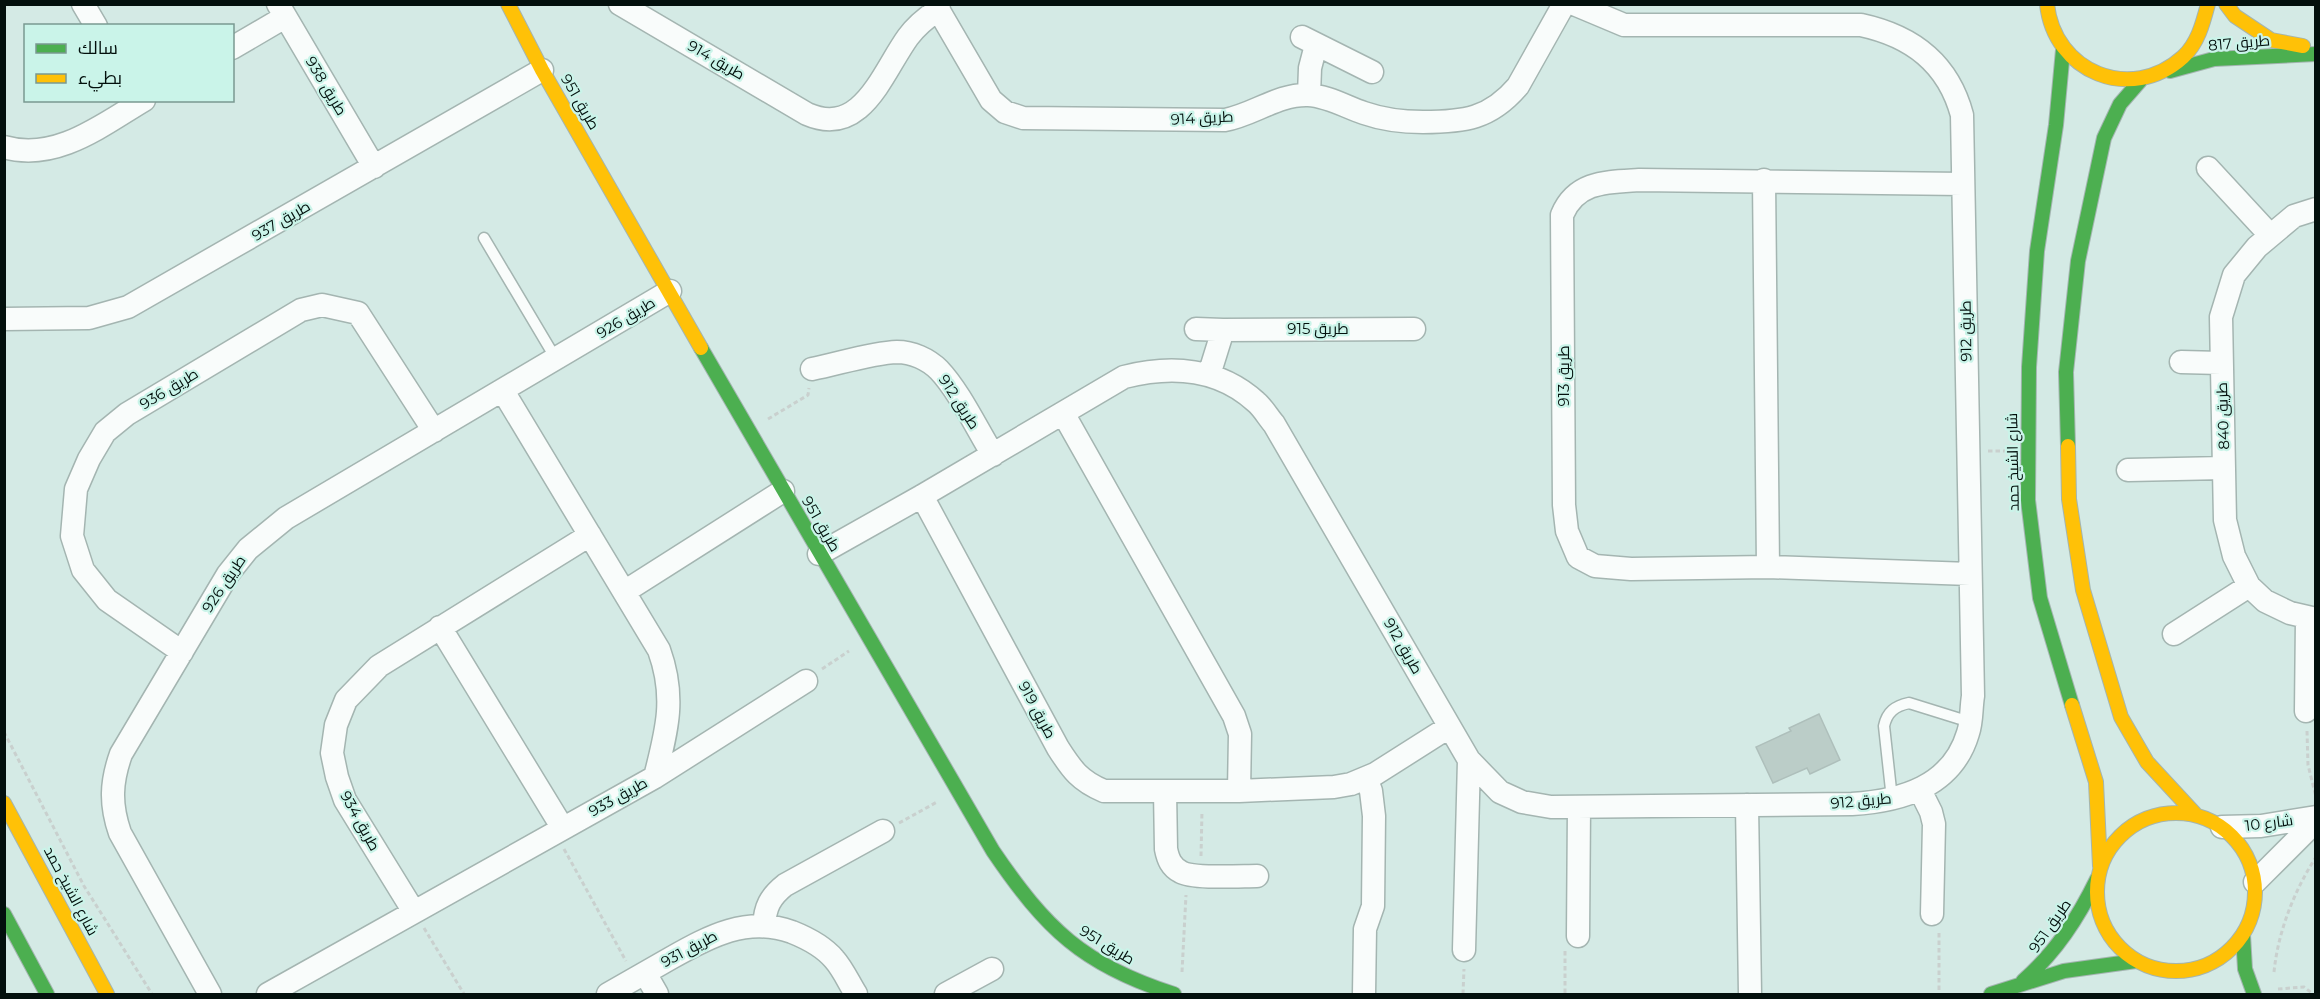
<svg xmlns="http://www.w3.org/2000/svg" width="2320" height="999" viewBox="0 0 2320 999" font-family="Montserrat,Cairo,sans-serif">
  <style>
    .building { fill: #bbcdc8; stroke: #aebfbb; stroke-width: 1.5 }
    .lines { fill: none; stroke-linecap: round; stroke-linejoin: round }
    .lane-casing { stroke: #a4b5b1; stroke-width: 13 }
    .street-casing { stroke: #a4b5b1; stroke-width: 25 }
    .fast-casing { stroke: #a4b5b1; stroke-width: 16 }
    .slow-casing { stroke: #a4b5b1; stroke-width: 16 }
    .path { stroke: #c9d0ce; stroke-width: 3; stroke-dasharray: 4.5 3; stroke-linecap: butt }
    .lane { stroke: #f9fcfb; stroke-width: 10 }
    .street { stroke: #f9fcfb; stroke-width: 22 }
    .fast { stroke: #4caf50; stroke-width: 14 }
    .slow { stroke: #ffc107; stroke-width: 14 }
    .labels { text-anchor: middle; stroke-width: 4.5; stroke-linejoin: round; paint-order: stroke }
    .street-label { font-size: 15px; fill: #03100d; stroke: #caf4e9 }
  </style>
  <rect width="100%" height="100%" fill="#d4eae5"/>
  <!-- building -->
  <path class="building" d="M1819,714l21,46 -30,14 -3,-6 -34,15 -17,-36 35,-16 -2,-3z"/>
  <g class="lines">
    <!-- lane casing -->
    <g class="lane-casing">
      <path id="lane" d="M484,238l72,121
        M1892,799l-8,-73c3,-14 11,-20 25,-23l61,19"/>
    </g>
    <!-- street casing -->
    <g class="street-casing">
      <path id="street" d="M83,4l13,22
        M278,4l96,163
        M620,4l187,110c55,24 75,-41 101,-77 8,-11 19,-20 31,-28
        M935,4l56,96 14,12 18,6 202,2c28,-5 53,-26 83,-25 20,1 38,12 56,18 20,7 39,9 59,9 41,0 67,-3 95,-36l46,-82
        M1302,37l70,35
        M232,48l53,-31
        M1309,95l1,-27 6,-23
        M4,147c52,15 98,-22 140,-47
        M2208,168l62,67
        M1764,180l4,387
        M1963,184l-324,-4c-32,2 -63,1 -77,35l2,290 3,26 11,26 17,9 36,3 137,-2 202,7
        M2316,209l-22,7 -37,31 -23,28 -13,42 4,203 9,36 15,30 16,15 25,12 26,6
        M4,319l85,-1 39,-11 414,-237
        M1196,329l27,1
        M2181,362l40,1
        M812,369c26,-5 59,-16 85,-17 15,0 31,7 42,18 20,21 38,59 54,85
        M1209,375l14,-45 191,-1
        M503,391l156,259c17,47 8,80 -4,127
        M1063,413l171,303 6,18 -1,57
        M2128,470l96,-2
        M922,496l136,252c14,22 22,33 46,43h135l95,-4 17,-3 24,-10 74,-47
        M819,554l103,-58 202,-119c47,-12 95,-9 132,25 7,6 12,15 18,22l195,336 31,32 22,10 29,5 301,-3c49,-3 100,-17 116,-71 4,-11 3,-25 5,-37l-11,-581c-14,-52 -50,-79 -101,-90h-237l-50,-21
        M624,592l159,-101
        M440,627l122,200
        M2174,634l75,-48
        M182,652l-75,-52 -24,-30 -11,-34 4,-47 13,-30 16,-27 22,-18 174,-104 21,-5 36,8 76,118
        M2306,711l1,-93
        M1920,790l11,22 3,12 -2,90
        M1165,791l1,58c2,10 5,18 15,23 12,7 60,4 76,4
        M1747,805l3,189
        M2222,827l39,-1 55,-9
        M2255,882l61,-61
        M414,912l-69,-112 -8,-23 -5,-24 4,-28 10,-25 33,-34 211,-131
        M764,926c1,-19 6,-29 21,-41l98,-54
        M1578,936l1,-129
        M1464,950l5,-190
        M645,973l12,21
        M210,994l-90,-161c-10,-29 -9,-51 1,-79l107,-180 20,-25 38,-31 384,-227
        M268,994l387,-217 151,-96
        M608,994c21,-12 42,-24 63,-36 39,-22 76,-42 121,-26 15,6 31,14 42,27 9,10 15,24 22,35
        M946,994l46,-25
        M1364,994l1,-65 8,-23 1,-90 -3,-25 -5,-13"/>
    </g>
    <!-- fast casing -->
    <g class="fast-casing">
      <path id="fast" d="M2063,50l-7,75 -19,126 -8,116 -1,133 12,98 32,107
        M2170,71l44,-12 102,-5
        M701,348l292,503c53,78 90,114 181,143
        M2068,446l-2,-74 12,-111 26,-123 16,-34 20,-23
        M4,914l43,80
        M2243,935l2,34 9,25
        M2023,981c33,-29 55,-63 74,-102
        M1991,994l73,-23 72,-10"/>
    </g>
    <!-- slow casing -->
    <g class="slow-casing">
      <path id="slow" d="M508,4l34,66 159,278
        M2047,4c7,68 84,100 136,53 15,-14 20,-34 25,-53
        M2226,4l9,12 36,24 32,6
        M2068,446l1,53 14,91 38,127 26,45 49,53
        M2072,705l24,77 4,84
        M4,803l103,191
        M2097 892a79 79 0 1 1 158 0a79 79 0 1 1-158 0Z"/>
    </g>
    <!-- path -->
    <path class="path" d="M768,419l40,-24 1,-7
      M1988,451h17
      M822,669l27,-18
      M2307,731l1,34 8,32
      M4,732l80,154 68,108
      M899,823l38,-21
      M564,849l62,112
      M1201,856l1,-45
      M424,928l40,66
      M1939,933v61
      M1565,951v43
      M1182,972l4,-77
      M2274,972c4,-40 20,-81 42,-115
      M2278,989l26,-2 9,7
      M1463,994l1,-25"/>
    <!-- lane -->
    <use href="#lane" class="lane"/>
    <!-- street -->
    <use href="#street" class="street"/>
    <!-- fast -->
    <use href="#fast" class="fast"/>
    <!-- slow -->
    <use href="#slow" class="slow"/>
  </g>
  <g class="labels">
    <!-- street labels -->
    <g class="street-label">
      <text transform="translate(2239 43) rotate(-5)" y="5">طريق 817</text>
      <text transform="translate(716 60) rotate(30)" y="5">طريق 914</text>
      <text transform="translate(326 86) rotate(59)" y="5">طريق 938</text>
      <text transform="translate(580 102) rotate(60)" y="5">طريق 951</text>
      <text transform="translate(1202 118) rotate(-3)" y="5">طريق 914</text>
      <text transform="translate(281 221) rotate(-30)" y="5">طريق 937</text>
      <text transform="translate(626 318) rotate(-31)" y="5">طريق 926</text>
      <text x="1318" y="334">طريق 915</text>
      <text transform="translate(1966 331) rotate(-91)" y="5">طريق 912</text>
      <text transform="translate(1564 376) rotate(-90)" y="5">طريق 913</text>
      <text transform="translate(169 389) rotate(-31)" y="5">طريق 936</text>
      <text transform="translate(959 402) rotate(57)" y="5">طريق 912</text>
      <text transform="translate(2223 416) rotate(-92)" y="5">طريق 840</text>
      <text transform="translate(2013 462) rotate(-91)" y="5">شارع الشيخ حمد</text>
      <text transform="translate(821 524) rotate(60)" y="5">طريق 951</text>
      <text transform="translate(224 584) rotate(-56)" y="5">طريق 926</text>
      <text transform="translate(1403 646) rotate(60)" y="5">طريق 912</text>
      <text transform="translate(1037 710) rotate(62)" y="5">طريق 919</text>
      <text transform="translate(618 797) rotate(-29)" y="5">طريق 933</text>
      <text transform="translate(1861 801) rotate(-5)" y="5">طريق 912</text>
      <text transform="translate(360 821) rotate(61)" y="5">طريق 934</text>
      <text transform="translate(2269 823) rotate(-7)" y="5">شارع 10</text>
      <text transform="translate(71 891) rotate(62)" y="5">شارع الشيخ حمد</text>
      <text transform="translate(2050 926) rotate(-55)" y="5">طريق 951</text>
      <text transform="translate(1107 945) rotate(31)" y="5">طريق 951</text>
      <text transform="translate(689 949) rotate(-28)" y="5">طريق 931</text>
    </g>
  </g>
  <!-- border -->
  <rect width="2320" height="999" fill="none" stroke="#03100d" stroke-width="12"/>
  <!-- legend -->
  <rect x="24" y="24" width="210" height="78" fill="#caf4e9" stroke="#7a9991" stroke-width="1.5"/>
  <rect x="36" y="44" width="30" height="9" fill="#4caf50" stroke="#7a9991" stroke-width="1.5"/>
  <text x="78" y="54" font-size="18" fill="#03100d">سالك</text>
  <rect x="36" y="74" width="30" height="9" fill="#ffc107" stroke="#7a9991" stroke-width="1.5"/>
  <text x="78" y="84" font-size="18" fill="#03100d">بطيء</text>
</svg>
